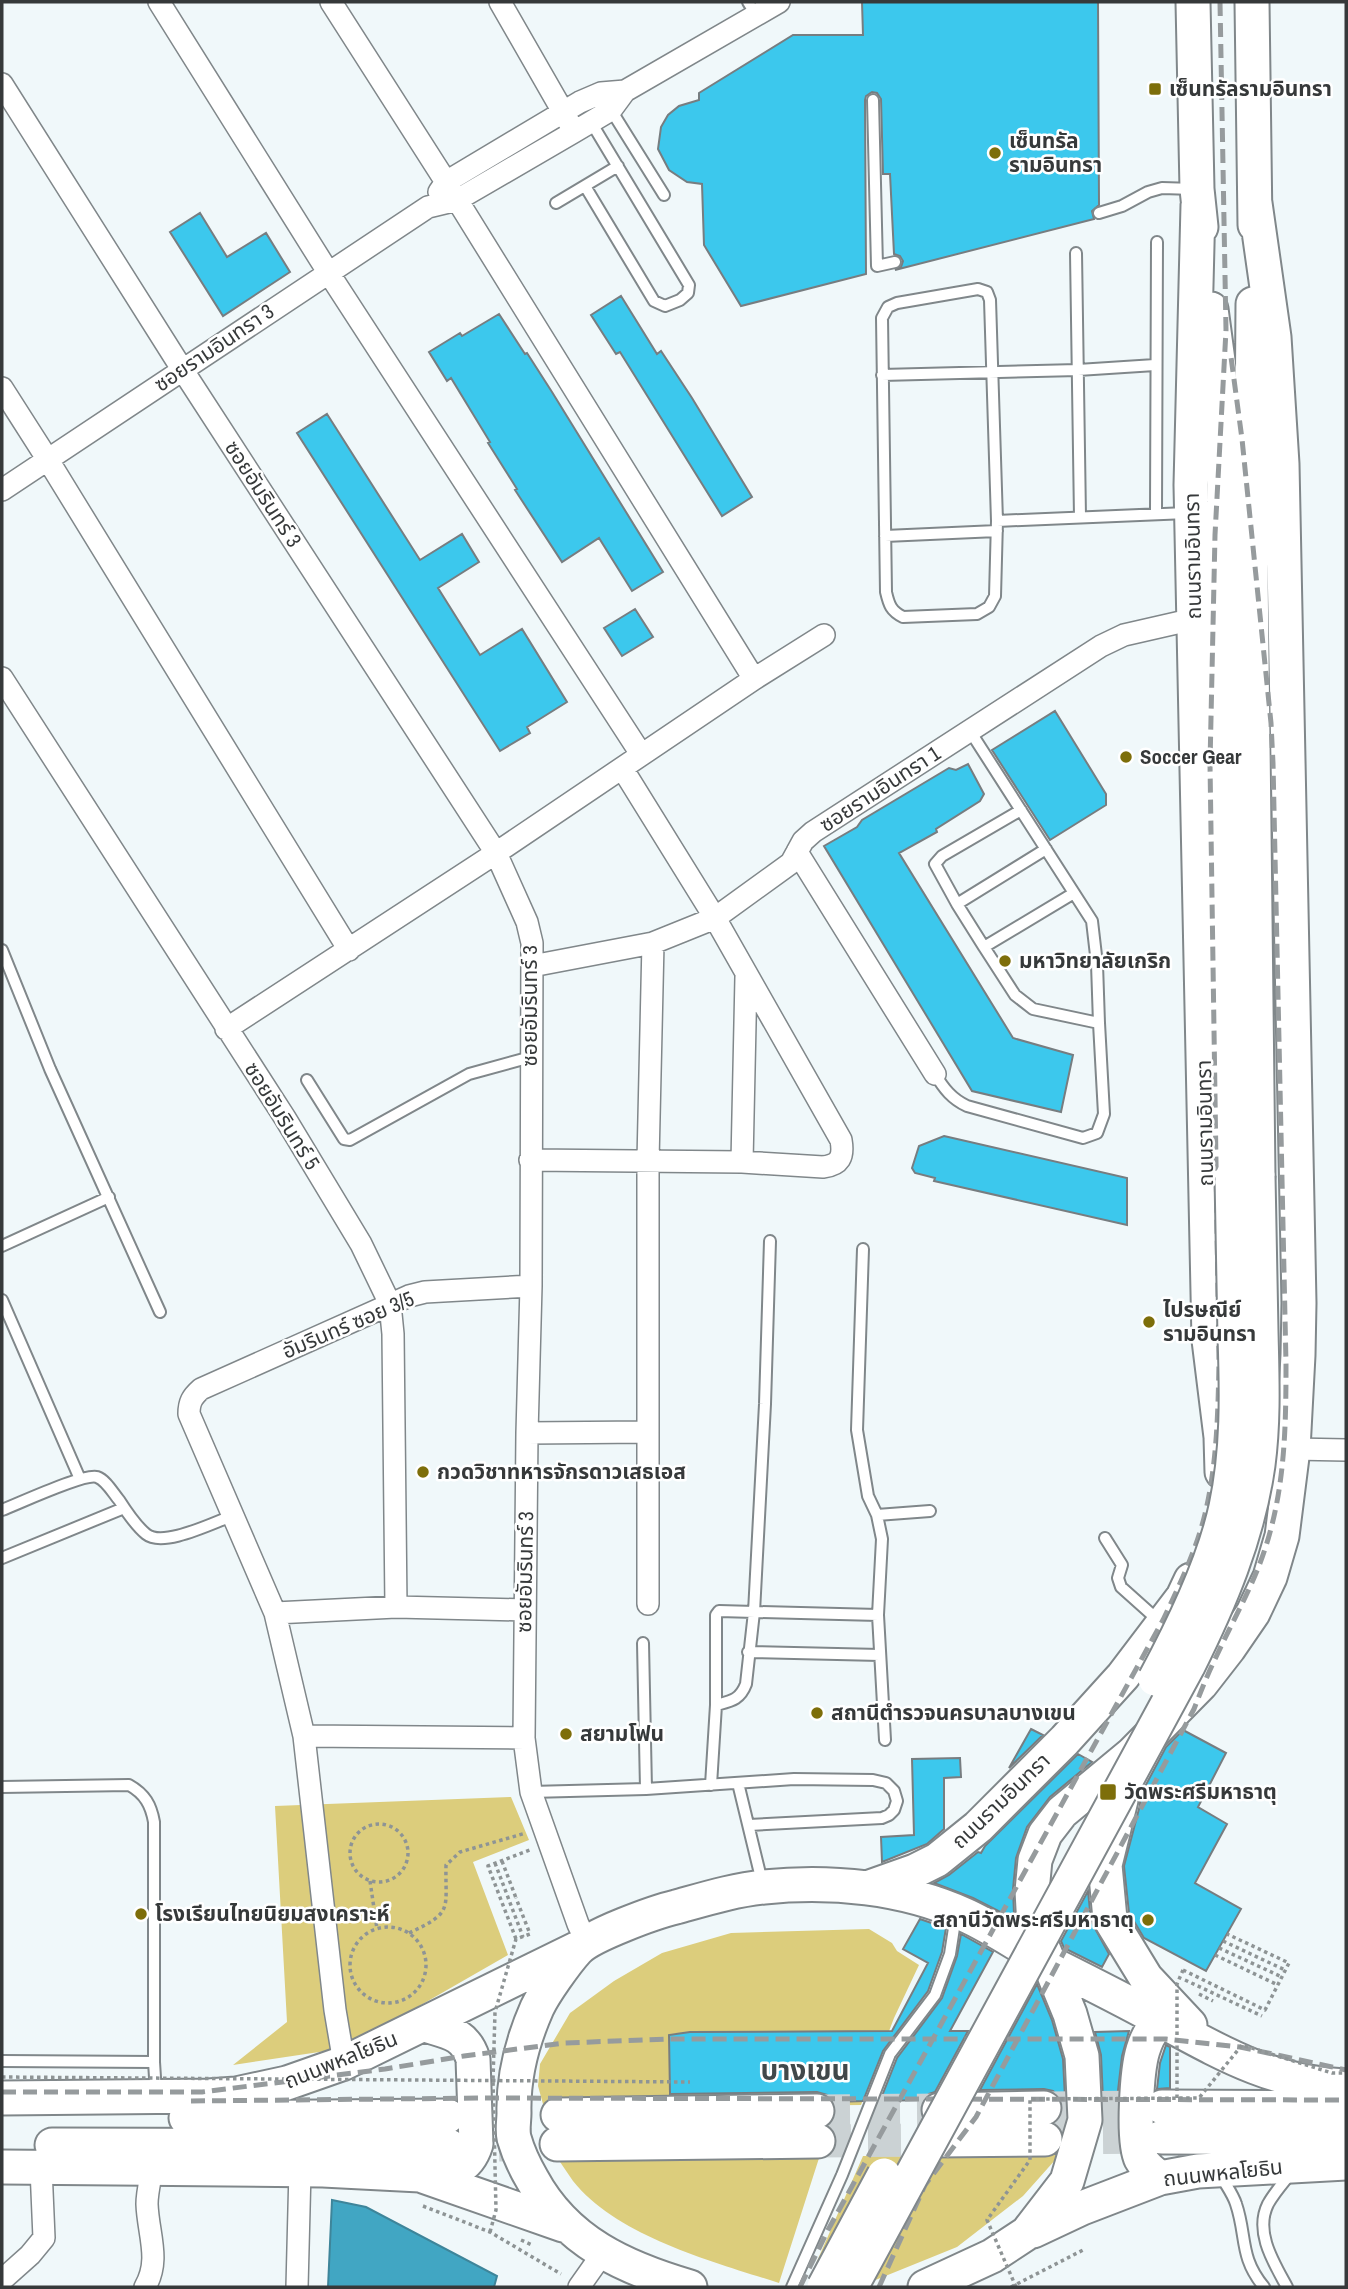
<svg xmlns="http://www.w3.org/2000/svg" width="1348" height="2289" viewBox="0 0 1348 2289" font-family="'Archivo Narrow','Noto Sans Thai',sans-serif">
  <style>
    .green { fill: #dccd7c }
    .water { fill: #41a6c3; stroke: #3e859a; stroke-width: 2 }
    .building { fill: #3cc8ed; stroke: #777d80; stroke-width: 2 }
    .lines { fill: none; stroke-linecap: round; stroke-linejoin: round }
    .primary-tunnel { stroke: #cbd2d4; stroke-width: 33; stroke-dasharray: 33 17; stroke-linecap: butt }
    .lane-casing { stroke: #80878a; stroke-width: 14 }
    .street-casing { stroke: #80878a; stroke-width: 24 }
    .primary-casing { stroke: #80878a; stroke-width: 37 }
    .path { stroke: #8e9495; stroke-width: 3.5; stroke-dasharray: 3.5 3.5; stroke-linecap: butt }
    .lane { stroke: #fff; stroke-width: 10 }
    .street { stroke: #fff; stroke-width: 21 }
    .primary { stroke: #fff; stroke-width: 33 }
    .rail { stroke: #969b9d; stroke-width: 5; stroke-dasharray: 14 7; stroke-linecap: butt }
    .primary-bridge-casing { stroke: #80878a; stroke-width: 37; stroke-linecap: butt }
    .path-bridge { stroke: #8e9495; stroke-width: 3.5; stroke-dasharray: 3.5 3.5; stroke-linecap: butt }
    .primary-bridge { stroke: #fff; stroke-width: 33 }
    .poi-dot { fill: #7d6e0a; stroke: #fff; stroke-width: 2.5 }
    .labels { text-anchor: middle; stroke-width: 5; stroke-linejoin: round; paint-order: stroke }
    .poi-label { font-size: 21px; font-weight: bold; fill: #36393a; stroke: #fff; text-anchor: start }
    .street-label { font-size: 21px; fill: #36393a; stroke: #fff }
    .district-label { font-size: 28px; font-weight: bold; fill: #41484a; stroke: #fff }
  </style>
  <rect width="100%" height="100%" fill="#f0f8fa"/>
  <!-- green -->
  <path class="green" d="M511,1797l18,43 -56,22 35,93 -162,93 -113,17 54,-43 -12,-216z
    M869,1929l23,14 5,8 22,14 -25,53 -33,87 -192,2 -126,-3 -5,-18 2,-22 30,-51 44,-32 48,-28 69,-20z
    M1020,2038l34,10 7,76 -5,35 -33,37 -66,51 -84,34 -62,-6 52,-119 180,1 6,-52 -29,-6z
    M820,2155l-41,128c-65,-21 -161,-46 -206,-102 -5,-7 -10,-15 -15,-22z"/>
  <!-- water -->
  <path class="water" d="M332,2200l34,7 131,69 -3,11h-166z"/>
  <!-- building -->
  <path class="building" d="M862,2h236l1,203 -7,6 2,8 -199,51 6,-3 2,-6 -3,-5 -6,-2 -4,-80h-7l-2,-75 -4,-6 -5,-1 -6,4 -1,4 1,174 -125,32 -37,-61 -2,-61 -15,-2 -18,-12 -11,-21 3,-22 7,-12 11,-9 20,-6v-7l94,-58h70z
    M200,213l27,44 39,-24 24,39 -67,44 -53,-84z
    M621,296l36,58 4,-3 31,47 60,99 -30,19 -102,-164 -4,2 -25,-39z
    M499,314l26,40 2,-1 25,39 111,180 -31,19 -33,-53 -37,24 -47,-72 2,-1 -29,-46 2,-1 -39,-64 -4,3 -18,-29 31,-19 2,3z
    M327,414l93,146 42,-26 17,28 -41,26 42,67 42,-26 45,73 -40,25 3,6 -30,18 -203,-318z
    M635,609l18,28 -31,19 -18,-28z
    M1055,711l51,83v11l-56,35 -58,-90z
    M968,764l16,30 -4,7 -44,28 1,3 -38,21 114,185 60,17 -12,57 -89,-21 -148,-245 33,-19 5,-7 87,-52 7,2z
    M944,1136l183,42v47l-193,-44 1,-3 -20,-5 -3,-5 7,-22z
    M1031,1729l12,6 -34,33z
    M1183,1730l43,23 -28,54 29,17 -32,59 46,26 -35,62 -62,-33 -15,-25 -5,-47 16,-61v-9l26,-49z
    M1078,1754l14,8 -42,35 -23,30 -11,31 -3,31 1,25 -2,4 -39,-20 -39,-15 15,-8 29,-23 3,1 4,-7z
    M960,1758l1,19 -17,1v51l-17,15 -45,18 -1,-25 33,-2 -2,-76z
    M1088,1891l3,30 18,33 -7,13 -38,-19 -3,-7z
    M920,1919l26,9 -4,24 -14,39 -45,60 -20,50 -29,1 -7,-7 -10,-3 -147,2 -1,-59 21,-3 202,-1 36,-68 -25,-14z
    M961,1934l32,18 -43,79h18l-33,61 -6,2 -7,6 -42,1 17,-43 45,-60 15,-42z
    M1037,1984l15,36 11,39 2,40h-4l-8,-8 -9,-2 -64,1z
    M1129,2031l-7,25 -5,43h-14l-2,-44 -6,-23z
    M1166,2045l4,2v41l-13,1 3,-26z"/>
  <g class="lines">
    <!-- primary-tunnel -->
    <path class="primary-tunnel" d="M1044,2108l118,-1
      M817,2111l122,-1
      M448,2116l110,-1
      M1053,2138l109,-1
      M818,2141l118,-1
      M449,2146l108,-2"/>
    <!-- lane casing -->
    <g class="lane-casing">
      <path id="lane" d="M748,2l8,13
        M873,100l4,166 18,-4
        M611,110l53,85
        M585,186l69,115 11,5 15,-6 8,-7 1,-8 -98,-163
        M556,203l62,-37
        M1099,213l23,-7 26,-14 14,-4 32,1
        M1076,253l4,264
        M978,289l9,3 3,8 7,221 -2,75 -6,11 -12,7 -74,3c-12,-6 -14,-12 -17,-25l-4,-274 6,-11 9,-4z
        M882,375l196,-5 77,-5
        M1156,514l1,-272
        M997,521l190,-8
        M885,536l112,-5
        M1074,893l-90,54 31,48 18,14 66,14
        M957,904l89,-55
        M984,947l-27,-43 -22,-40 7,-8 79,-46
        M2,950l48,119 110,243
        M935,1074c9,15 17,25 32,32l116,32 14,-5 7,-19 -5,-91 -2,-59 -5,-43 -122,-190
        M307,1080l37,59 6,1 119,-66 62,-17
        M2,1246l107,-49
        M2,1300l78,179
        M2,1510c16,-6 82,-37 95,-33 9,3 16,16 22,23 7,11 16,25 27,34 17,14 66,-11 86,-18
        M877,1515l53,-4
        M1105,1538l17,27 -4,13 3,9 38,34
        M2,1558l122,-50
        M878,1615l7,125
        M643,1643l3,146
        M748,1652l132,3
        M716,1705v-90l3,-4 159,4 4,-76 -5,-24 -9,-19 -11,-66 6,-181
        M738,1783l24,99
        M711,1785l5,-80c15,-4 24,-5 30,-21l8,-72 11,-208 5,-163
        M2,1787l127,-2c16,9 22,20 25,37v240l2,31
        M531,1792l115,-3 148,-10 79,1 13,3 8,8 3,10 -3,9 -5,5 -7,3 -133,7
        M2,2061l152,1
        M1220,2174c5,10 13,20 16,30 11,32 3,53 28,83
        M792,2287l50,-112 48,-121 45,-59 15,-41 6,-39
        M1287,2287c-13,-24 -33,-55 -19,-83 6,-11 15,-21 23,-31"/>
    </g>
    <!-- street casing -->
    <g class="street-casing">
      <path id="street" d="M159,2l169,270 313,482
        M331,2l115,180 308,497
        M500,2l70,122
        M2,84l180,285 314,484 31,69 5,21 -1,343 -4,147 -3,305 7,54 47,132 9,19
        M439,192l7,-10 134,-80 21,-9 24,-2
        M2,388l46,72 301,490
        M2,490l426,-283 29,-7 117,-68 37,-22 14,-19 154,-89
        M2,678l283,440 76,126 29,60 3,30 3,273
        M797,852l138,222
        M532,966l121,-23 62,-25 76,-55 12,-22 10,-9 288,-186 23,-11 70,-16
        M226,1029l270,-176 258,-174 70,-44
        M530,1160l212,2 81,5c17,-2 21,-10 18,-27l-126,-222 -93,-150
        M742,1162l4,-185
        M527,1433l121,-1
        M1293,1449l53,1
        M648,1604v-443l5,-218
        M275,1613l121,-6 129,3
        M304,1736l220,2
        M344,2063l-9,-53 -31,-274 -29,-123 -86,-199c0,-12 3,-17 12,-25l208,-93 16,-4 106,-6
        M2,2280l28,-25 14,-17 -3,-70
        M145,2287c16,-27 3,-53 2,-83 0,-11 3,-23 5,-34
        M297,2287l3,-117
        M579,2287l24,-34"/>
    </g>
    <!-- primary casing -->
    <g class="primary-casing">
      <path id="primary" d="M1193,2l4,187 4,38
        M1252,2l3,223
        M1198,205l-7,280 18,855 12,97 1,35
        M1253,304l-2,264 7,608
        M1211,309l8,59 5,102 8,707
        M1121,1800l-16,65 5,54 36,59 44,47
        M867,1888l48,-17 22,-11 41,-33 87,-87 58,-64 60,-79 8,-17
        M2,2098l206,-2 28,-2 51,-11 57,-20 232,-114
        M1162,2107l184,1
        M939,2110l105,-2
        M558,2115l259,-4
        M186,2118l262,-2
        M1162,2137l184,1
        M936,2140l109,-1
        M557,2144l261,-3
        M52,2145l397,1
        M2,2167l321,3 97,5 143,50
        M421,2175c26,-3 46,-2 55,-31l-3,-85c-8,-26 -26,-27 -48,-34
        M1160,2178c-7,-5 -15,-11 -19,-19 -9,-18 -4,-90 2,-109 3,-10 6,-17 13,-24l12,-2
        M1033,2231l49,-23 78,-30 38,-7 148,-8
        M690,2287c-65,-19 -124,-45 -158,-108 -7,-12 -14,-27 -18,-41 -2,-8 0,-17 0,-25 -1,-38 8,-71 23,-105 7,-15 29,-46 40,-58 14,-15 78,-38 99,-43 29,-8 58,-17 88,-20 66,-7 140,0 201,28 31,14 58,34 89,50 36,18 72,36 108,56 61,33 113,63 184,65
        M925,2287l67,-31 35,-23 40,-52 18,-61 -3,-64 -12,-42 -36,-88 -2,-35 3,-31 10,-26 17,-22 70,-58 69,-70 28,-36 24,-35 17,-36 12,-41 11,-87 5,-94 1,-52 -17,-839 -8,-127 -19,-134"/>
    </g>
    <!-- path -->
    <path class="path" d="M350 1853a29 29 0 1 1 58 0a29 29 0 1 1-58 0Z
      M502,1861l14,37
      M495,1863l28,74
      M370,1881l7,48
      M350 1965a38 38 0 1 1 76 0a38 38 0 1 1-76 0Z
      M409,1933c45,-21 36,-23 37,-68l14,-13 66,-19
      M516,1939l-28,-73 42,-16
      M1223,1941l62,29
      M1219,1948l63,29
      M1215,1955l63,30
      M1183,1970l82,40 24,-47 -62,-29
      M1185,1980l77,36
      M1199,1994l14,7
      M423,2206l67,26 71,42
      M521,2240l11,5
      M1011,2287l74,-38"/>
    <!-- lane -->
    <use href="#lane" class="lane"/>
    <!-- street -->
    <use href="#street" class="street"/>
    <!-- primary -->
    <use href="#primary" class="primary"/>
    <!-- rail -->
    <path class="rail" d="M2,2092h200l183,-23 79,-13 100,-13 104,-4h498l74,8 106,23
      M191,2101l293,-3 862,2
      M800,2287l28,-57 335,-610c16,-34 33,-69 42,-106 12,-50 13,-101 14,-152l-9,-598 5,-229 11,-205 -6,-328
      M879,2287l46,-102 51,-68 218,-408c7,-18 14,-36 23,-54 16,-35 36,-69 48,-106 20,-61 21,-122 21,-185l-13,-601 -2,-40 -29,-284 -11,-82"/>
    <!-- primary-bridge casing -->
    <g class="primary-bridge-casing">
      <path id="primary-bridge" d="M1155,1679c27,-50 59,-116 71,-172 12,-56 11,-113 9,-170 -1,-53 -2,-107 -3,-160
        M824,2287l60,-112
        M851,2287l337,-621c32,-64 60,-130 70,-201 6,-45 4,-89 3,-134 -1,-52 -2,-103 -3,-155"/>
    </g>
    <!-- path-bridge -->
    <path class="path-bridge" d="M2,2077l688,5
      M1177,2098v-114l6,-14
      M490,2232l6,-22 -3,-130 2,-68 21,-73 14,-5 -14,-36
      M1016,2287l-29,-67 43,-60v-61l169,-1 43,-53 90,28h14"/>
    <!-- primary-bridge -->
    <use href="#primary-bridge" class="primary-bridge"/>
  </g>
  <!-- markers -->
  <g class="poi-dot">
    <rect x="1148" y="82" width="14" height="14" rx="3.5"/>
    <circle cx="995" cy="153" r="7"/>
    <circle cx="1126" cy="757" r="7"/>
    <circle cx="1005" cy="961" r="7"/>
    <circle cx="1149" cy="1322" r="7"/>
    <circle cx="423" cy="1472" r="7"/>
    <circle cx="817" cy="1713" r="7"/>
    <circle cx="566" cy="1734" r="7"/>
    <rect x="1099" y="1783" width="18" height="18" rx="3.5"/>
    <circle cx="141" cy="1914" r="7"/>
    <circle cx="1148" cy="1920" r="7"/>
  </g>
  <g class="labels">
    <!-- poi labels -->
    <g class="poi-label">
      <text x="1169" y="96">เซ็นทรัลรามอินทรา</text>
      <text x="1009" y="148">เซ็นทรัล<tspan x="1009" dy="24">รามอินทรา</tspan></text>
      <text x="1140" y="764">Soccer Gear</text>
      <text x="1019" y="968">มหาวิทยาลัยเกริก</text>
      <text x="1163" y="1317">ไปรษณีย์<tspan x="1163" dy="24">รามอินทรา</tspan></text>
      <text x="437" y="1479">กวดวิชาทหารจักรดาวเสธเอส</text>
      <text x="831" y="1720">สถานีตำรวจนครบาลบางเขน</text>
      <text x="580" y="1741">สยามโฟน</text>
      <text x="1124" y="1799">วัดพระศรีมหาธาตุ</text>
      <text x="155" y="1921">โรงเรียนไทยนิยมสงเคราะห์</text>
      <text x="1134" y="1927" text-anchor="end">สถานีวัดพระศรีมหาธาตุ</text>
    </g>
    <!-- street labels -->
    <g class="street-label">
      <text transform="translate(214 348) rotate(-34)" y="7">ซอยรามอินทรา 3</text>
      <text transform="translate(263 494) rotate(57)" y="7">ซอยอัมรินทร์ 3</text>
      <text transform="translate(1193 556) rotate(-91)" y="7">ถนนรามอินทรา</text>
      <text transform="translate(880 789) rotate(-33)" y="7">ซอยรามอินทรา 1</text>
      <text transform="translate(530 1006) rotate(-90)" y="7">ซอยอัมรินทร์ 3</text>
      <text transform="translate(282 1116) rotate(58)" y="7">ซอยอัมรินทร์ 5</text>
      <text transform="translate(1205 1123) rotate(-91)" y="7">ถนนรามอินทรา</text>
      <text transform="translate(348 1325) rotate(-23)" y="7">อัมรินทร์ ซอย 3/5</text>
      <text transform="translate(525 1572) rotate(-89)" y="7">ซอยอัมรินทร์ 3</text>
      <text transform="translate(1001 1801) rotate(-44)" y="7">ถนนรามอินทรา</text>
      <text transform="translate(341 2060) rotate(-22)" y="7">ถนนพหลโยธิน</text>
      <text transform="translate(1223 2173) rotate(-6)" y="7">ถนนพหลโยธิน</text>
    </g>
    <!-- district labels -->
    <g class="district-label">
      <text x="805" y="2080">บางเขน</text>
    </g>
  </g>
  <!-- border -->
  <rect width="1348" height="2289" fill="none" stroke="#36393a" stroke-width="7"/>
</svg>
